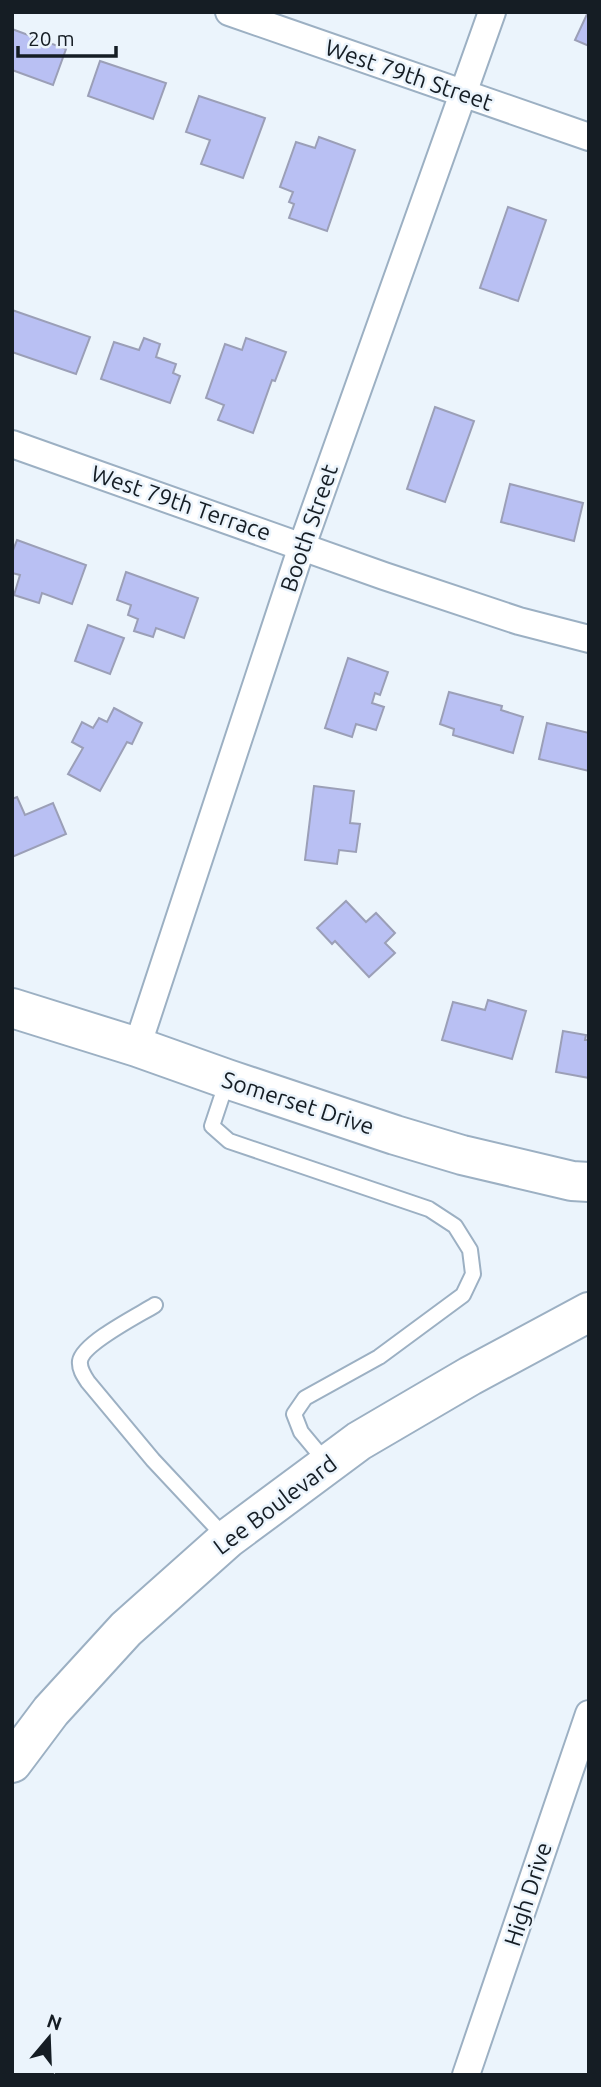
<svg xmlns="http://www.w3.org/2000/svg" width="601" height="2087" font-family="Ubuntu,sans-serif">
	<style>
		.building { fill: #b9c0f3; stroke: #9b9fb7; stroke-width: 2 }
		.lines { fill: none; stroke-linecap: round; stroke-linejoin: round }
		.lane-casing { stroke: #9cb0c3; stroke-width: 18 }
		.street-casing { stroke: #9cb0c3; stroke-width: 30 }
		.secondary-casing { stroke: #9cb0c3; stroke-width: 42 }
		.lane { stroke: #fff; stroke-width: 14 }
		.street { stroke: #fff; stroke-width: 26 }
		.secondary { stroke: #fff; stroke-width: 38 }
		.labels { text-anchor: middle; stroke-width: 5; stroke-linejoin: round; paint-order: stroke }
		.street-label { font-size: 23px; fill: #151d24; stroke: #ebf4fc }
	</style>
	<rect width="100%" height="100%" fill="#ebf4fc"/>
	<g class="building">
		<path d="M 588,12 L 589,12 L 589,46 L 575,40 Z"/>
		<path d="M 12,29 L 66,49 L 53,85 L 12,70 Z"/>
		<path d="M 100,61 L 166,83 L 153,119 L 88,96 Z"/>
		<path d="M 199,96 L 265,118 L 243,178 L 201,164 L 210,140 L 186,132 Z"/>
		<path d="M 319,137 L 355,150 L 327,231 L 289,218 L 294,204 L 289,202 L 293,192 L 280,187 L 296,142 L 315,148 Z"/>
		<path d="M 508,207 L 546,220 L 518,301 L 480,288 Z"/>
		<path d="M 12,310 L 90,337 L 76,374 L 12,352 Z"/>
		<path d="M 144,338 L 160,344 L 156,357 L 176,364 L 173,373 L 180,376 L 170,403 L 101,379 L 114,342 L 139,350 Z"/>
		<path d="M 246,338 L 286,352 L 275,381 L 272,380 L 253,433 L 218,420 L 224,405 L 206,398 L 225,344 L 242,350 Z"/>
		<path d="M 435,407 L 474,421 L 445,502 L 407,489 Z"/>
		<path d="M 510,484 L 583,503 L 574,541 L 501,522 Z"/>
		<path d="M 17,540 L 86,565 L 72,604 L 42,593 L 39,603 L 14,595 L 20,575 L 12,573 L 12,553 Z"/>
		<path d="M 126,572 L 198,598 L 184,638 L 156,628 L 153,637 L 134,631 L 138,619 L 128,615 L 131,605 L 117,600 Z"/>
		<path d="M 88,625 L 124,638 L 110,674 L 75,661 Z"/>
		<path d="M 348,658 L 388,672 L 380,695 L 375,693 L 372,703 L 384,707 L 376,730 L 356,724 L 352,737 L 325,728 Z"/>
		<path d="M 449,692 L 502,706 L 501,710 L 523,717 L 513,753 L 453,735 L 454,729 L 440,724 Z"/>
		<path d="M 114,708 L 142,723 L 132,744 L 127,742 L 100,791 L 68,774 L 83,748 L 72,742 L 82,722 L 93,728 L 99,718 L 107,722 Z"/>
		<path d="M 547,723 L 589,733 L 589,771 L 539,759 Z"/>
		<path d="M 314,786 L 354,791 L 350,823 L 360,824 L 356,852 L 339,850 L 337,864 L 305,860 Z"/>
		<path d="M 17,797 L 25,815 L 53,803 L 66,834 L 12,857 L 12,799 Z"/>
		<path d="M 346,901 L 366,922 L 376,913 L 395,933 L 385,943 L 395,953 L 369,977 L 335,941 L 332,944 L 317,928 Z"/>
		<path d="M 488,1000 L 526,1011 L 512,1059 L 442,1040 L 453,1002 L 485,1010 Z"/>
		<path d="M 563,1031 L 586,1035 L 585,1040 L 589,1040 L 589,1078 L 556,1072 Z"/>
	</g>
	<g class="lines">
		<defs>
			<g id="lane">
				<path d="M 227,1081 L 212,1126 L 229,1141 L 429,1209 L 455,1226 L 470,1250 L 473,1274 L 463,1295 L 379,1357 L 305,1398 L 294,1414 L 301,1432 L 326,1462"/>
				<path d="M 155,1305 C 139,1315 83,1343 80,1361 C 79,1369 84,1376 88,1382 L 153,1460 L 226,1538"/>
			</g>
			<g id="street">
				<path d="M 229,12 L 589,137"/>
				<path d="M 12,444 L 384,576 L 519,621 L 589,639"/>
				<path d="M 137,1047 L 302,546 L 492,12"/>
				<path d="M 466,2075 L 589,1714"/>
			</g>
			<g id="secondary">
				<path d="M 12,1008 L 137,1047 L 227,1079 L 395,1135 L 462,1155 L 572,1181 L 589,1182"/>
				<path d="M 12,1763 L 51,1711 L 126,1629 L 227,1539 L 359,1441 L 470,1376 L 589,1312"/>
			</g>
		</defs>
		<use href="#lane" class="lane-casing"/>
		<use href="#street" class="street-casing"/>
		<use href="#secondary" class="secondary-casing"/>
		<use href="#lane" class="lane"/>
		<use href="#street" class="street"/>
		<use href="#secondary" class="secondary"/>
	</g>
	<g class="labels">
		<g class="street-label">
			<text transform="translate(409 75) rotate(19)" y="8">West 79th Street</text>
			<text transform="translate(181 503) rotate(19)" y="8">West 79th Terrace</text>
			<text transform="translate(309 528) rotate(-71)" y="8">Booth Street</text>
			<text transform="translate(298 1103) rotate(18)" y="8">Somerset Drive</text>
			<text transform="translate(275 1505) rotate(-37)" y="8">Lee Boulevard</text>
			<text transform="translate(528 1894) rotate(-72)" y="8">High Drive</text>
		</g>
	</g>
	<rect width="601" height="2087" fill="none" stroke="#151d24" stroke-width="28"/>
	<g transform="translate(49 2038) rotate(19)" stroke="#ebf4fc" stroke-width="5" paint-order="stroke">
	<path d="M0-5L12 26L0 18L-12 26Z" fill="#151d24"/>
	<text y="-10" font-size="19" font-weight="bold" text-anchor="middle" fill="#151d24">N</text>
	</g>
	<path d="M18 46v10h98v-10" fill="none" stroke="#151d24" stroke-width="3.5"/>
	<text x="28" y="46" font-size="21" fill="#151d24" stroke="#ebf4fc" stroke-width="5" paint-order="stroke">20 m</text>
</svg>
